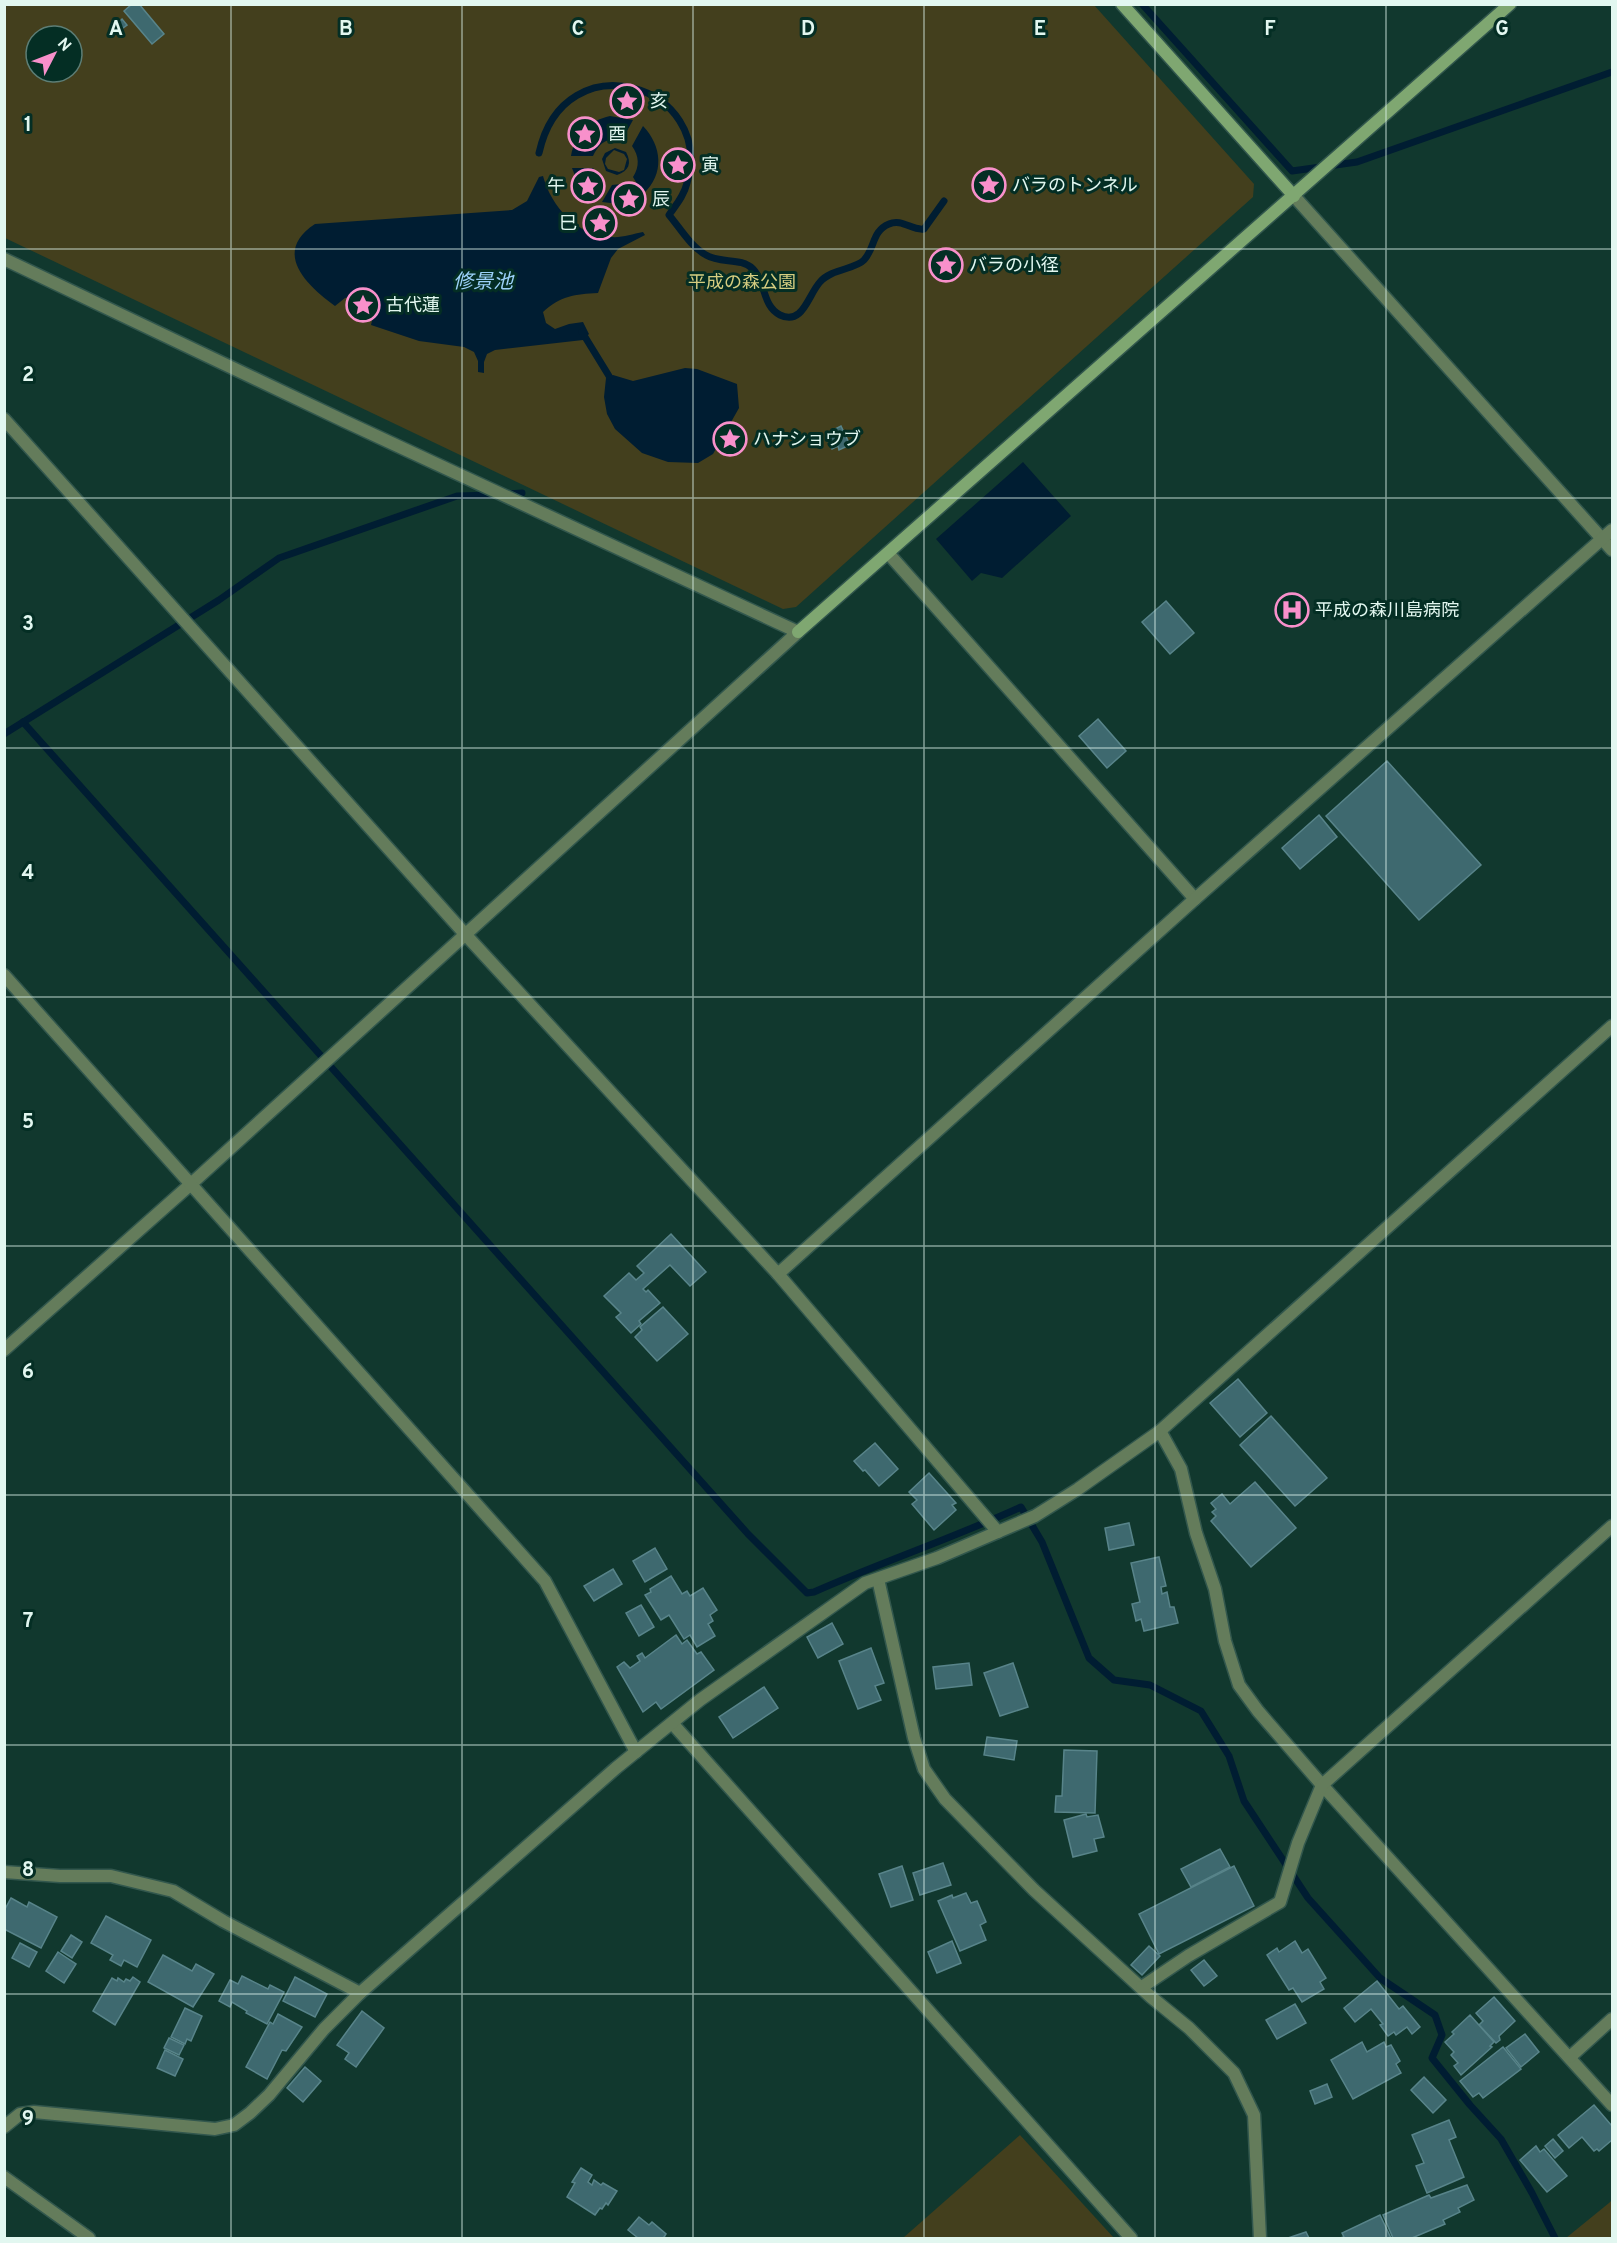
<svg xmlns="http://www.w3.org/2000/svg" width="1617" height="2243" font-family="Overpass,'Noto Sans JP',sans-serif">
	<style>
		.green { fill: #433f1d; fill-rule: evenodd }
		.water { fill: #001d32; fill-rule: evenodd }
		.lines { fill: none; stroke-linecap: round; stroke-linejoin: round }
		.stream { stroke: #001d32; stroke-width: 7 }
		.building { fill: #3e696f; stroke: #58848a; stroke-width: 1.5 }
		.street-casing { stroke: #32574d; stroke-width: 15 }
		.secondary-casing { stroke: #32574d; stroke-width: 15 }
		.street { stroke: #647c5b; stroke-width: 12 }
		.secondary { stroke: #7fa771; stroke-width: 12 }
		.grid { fill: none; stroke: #e2f7f0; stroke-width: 1.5; stroke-opacity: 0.55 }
		.labels { text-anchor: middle; stroke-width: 6; stroke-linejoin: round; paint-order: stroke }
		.poi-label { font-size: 18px; fill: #e2f7f0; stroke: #042e24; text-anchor: start }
		.park-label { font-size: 18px; fill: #d5cd80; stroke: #042e24 }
		.water-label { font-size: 20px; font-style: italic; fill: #9cd1f9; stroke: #042e24 }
		.grid-label { font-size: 20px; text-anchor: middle; font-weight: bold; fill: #e2f7f0; stroke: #042e24; stroke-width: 6; stroke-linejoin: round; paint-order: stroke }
	</style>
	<rect width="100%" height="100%" fill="#11382e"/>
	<g class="green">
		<path d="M 4,5 L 1094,5 L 1254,184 L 1253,197 L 796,607 L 783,609 L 5,238 ZM 36,36 L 72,36 L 72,72 L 36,72 Z"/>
		<path d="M 1020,2135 L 1114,2238 L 903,2238 Z"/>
		<path d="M 1612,2200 L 1612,2238 L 1566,2238 L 1609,2203 Z"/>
	</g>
	<g class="water">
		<path d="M 610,116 L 633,120 L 622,140 C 608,136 599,143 593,156 L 571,156 C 575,133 589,121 610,116 Z"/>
		<path d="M 643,126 C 662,146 665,174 643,194 L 633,177 C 640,166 639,156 632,146 Z"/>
		<path d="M 615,148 L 626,152 C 632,163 629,171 617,175 L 606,171 L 602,159 L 605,153 ZM 614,150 L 624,154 L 627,159 L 624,170 L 619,172 L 608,169 L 605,164 L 606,158 Z"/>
		<path d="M 572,168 L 593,168 L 599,178 L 587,194 L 579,186 Z"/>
		<path d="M 543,176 C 551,206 577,236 611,237 C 622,238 632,234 643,232 L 645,235 L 618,249 L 611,258 L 598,293 C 575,294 560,296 543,312 L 546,323 L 555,329 L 569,324 L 583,322 L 589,334 L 583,340 L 495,350 L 487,354 L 484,362 L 484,373 L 478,372 L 478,361 L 474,352 L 464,347 L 419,341 L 371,325 L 374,312 L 362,294 L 345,298 L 335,306 C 306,285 272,252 315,224 L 512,210 L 527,201 L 539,177 Z"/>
		<path d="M 621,184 L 633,200 L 619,204 L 602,202 L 612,185 Z"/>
		<path d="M 685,368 L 697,369 L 737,384 L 739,408 L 713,454 L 698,463 L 668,462 L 642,453 L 615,429 L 607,414 L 604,397 L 606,378 L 613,375 L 633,381 Z"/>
		<path d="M 1023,462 L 1071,516 L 1002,578 L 981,573 L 972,581 L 936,539 Z"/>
	</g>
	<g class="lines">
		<g class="stream">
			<path d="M 1142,4 L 1292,171 L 1357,162 L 1612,72"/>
			<path d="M 539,153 C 564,38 716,85 687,183 C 684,196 676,205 669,215 C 680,228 691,247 706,255 C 721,264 741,257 753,269 C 766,282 762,306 780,315 C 803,326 808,295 820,282 C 831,269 856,269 864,260 C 875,248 872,231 889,224 C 902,218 912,231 924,229 L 944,201"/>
			<path d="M 582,332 L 609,376"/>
			<path d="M 507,494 L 522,493"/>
			<path d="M 23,722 L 748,1534 L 807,1593 L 814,1592 C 882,1562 953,1538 1021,1507 L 1042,1542 L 1089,1658 L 1114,1680 L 1150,1685 L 1201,1711 L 1229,1756 L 1244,1801 L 1308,1898 L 1380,1978 L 1435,2015 L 1442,2035 L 1432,2058 L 1470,2105 L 1501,2139 L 1532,2193 L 1555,2238"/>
			<path d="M 4,734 L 219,600 L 279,558 L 457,496 L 496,495"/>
		</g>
	</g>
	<g class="building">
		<path d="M 132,4 L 139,4 L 164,34 L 152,44 L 124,11 Z"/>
		<path d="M 122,19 L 127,25 L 123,28 L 118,23 Z"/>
		<path d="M 841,426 L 850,445 L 839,450 L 838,446 L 832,449 L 827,439 L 833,436 L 831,431 Z"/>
		<path d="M 1166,601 L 1194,633 L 1170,654 L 1142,622 Z"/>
		<path d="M 1098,719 L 1126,751 L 1107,768 L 1079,736 Z"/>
		<path d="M 1387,761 L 1481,865 L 1419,920 L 1326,816 Z"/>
		<path d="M 1319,815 L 1337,837 L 1300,869 L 1282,848 Z"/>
		<path d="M 671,1234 L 706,1272 L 690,1286 L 670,1265 L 643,1289 L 646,1292 L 648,1290 L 660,1303 L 639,1321 L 641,1324 L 631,1333 L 616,1317 L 621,1313 L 604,1296 L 629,1273 L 636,1280 L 644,1273 L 637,1266 Z"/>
		<path d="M 663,1307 L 688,1334 L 657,1361 L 635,1337 L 642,1330 L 640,1327 Z"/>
		<path d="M 1238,1379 L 1267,1413 L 1240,1437 L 1210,1403 Z"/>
		<path d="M 1271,1416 L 1327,1478 L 1295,1506 L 1240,1445 Z"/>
		<path d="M 875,1443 L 898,1469 L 879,1486 L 865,1470 L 863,1471 L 854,1461 Z"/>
		<path d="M 929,1473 L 956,1503 L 952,1505 L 956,1510 L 934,1530 L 912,1504 L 917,1500 L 909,1492 Z"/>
		<path d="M 1255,1482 L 1296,1528 L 1251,1567 L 1211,1521 L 1216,1516 L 1212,1512 L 1216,1509 L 1211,1503 L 1222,1494 L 1230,1504 Z"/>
		<path d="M 1129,1523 L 1134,1545 L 1109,1550 L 1105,1528 Z"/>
		<path d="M 655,1548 L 667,1569 L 645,1582 L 633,1561 Z"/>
		<path d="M 1159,1557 L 1166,1586 L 1161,1587 L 1162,1594 L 1167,1592 L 1170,1607 L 1174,1607 L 1178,1623 L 1144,1631 L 1141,1619 L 1136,1621 L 1132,1604 L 1140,1602 L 1131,1563 Z"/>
		<path d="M 613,1569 L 622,1584 L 594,1601 L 584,1586 Z"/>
		<path d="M 671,1576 L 682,1594 L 687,1591 L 690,1596 L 703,1588 L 717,1610 L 710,1615 L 713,1621 L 708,1624 L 715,1636 L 697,1647 L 690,1635 L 684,1639 L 669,1615 L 661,1620 L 645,1595 L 651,1592 L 650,1589 Z"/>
		<path d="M 641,1605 L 654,1627 L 639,1636 L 626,1613 Z"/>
		<path d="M 832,1623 L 843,1644 L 818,1658 L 807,1637 Z"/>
		<path d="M 676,1635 L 682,1644 L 687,1640 L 697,1654 L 701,1652 L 714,1670 L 661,1709 L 656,1702 L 643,1712 L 617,1667 L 624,1662 L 630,1668 L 640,1661 L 637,1656 L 642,1653 L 645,1658 Z"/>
		<path d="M 871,1648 L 884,1683 L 875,1686 L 881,1700 L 858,1709 L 839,1661 Z"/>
		<path d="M 969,1663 L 972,1685 L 936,1689 L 933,1667 Z"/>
		<path d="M 1013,1663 L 1028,1707 L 1000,1716 L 984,1673 Z"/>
		<path d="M 764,1687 L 778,1708 L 733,1738 L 719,1717 Z"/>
		<path d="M 987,1737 L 1017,1741 L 1014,1760 L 984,1755 Z"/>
		<path d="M 1064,1750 L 1097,1751 L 1095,1813 L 1055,1812 L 1056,1796 L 1062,1796 Z"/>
		<path d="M 1086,1814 L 1087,1817 L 1098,1815 L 1104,1837 L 1094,1839 L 1097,1851 L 1073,1857 L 1064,1820 Z"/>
		<path d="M 1220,1849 L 1230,1867 L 1191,1887 L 1181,1869 Z"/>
		<path d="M 943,1863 L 951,1885 L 920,1895 L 913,1873 Z"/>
		<path d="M 902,1866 L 913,1900 L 891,1907 L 879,1874 Z"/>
		<path d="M 1234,1866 L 1254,1906 L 1159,1954 L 1139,1914 Z"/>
		<path d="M 966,1893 L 971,1903 L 977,1901 L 986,1922 L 980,1925 L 986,1940 L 960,1951 L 938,1901 L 952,1895 L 953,1898 Z"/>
		<path d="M 11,1898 L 27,1907 L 29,1902 L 57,1917 L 41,1948 L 4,1929 L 4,1911 Z"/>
		<path d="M 106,1916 L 151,1940 L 137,1967 L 124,1960 L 121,1966 L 110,1960 L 113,1955 L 91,1943 Z"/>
		<path d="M 71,1935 L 82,1942 L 72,1958 L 61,1951 Z"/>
		<path d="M 952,1941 L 961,1963 L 937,1973 L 928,1952 Z"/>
		<path d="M 1295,1941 L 1302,1953 L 1308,1949 L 1326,1978 L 1320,1982 L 1324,1989 L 1302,2002 L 1293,1988 L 1289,1990 L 1267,1955 L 1277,1948 L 1279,1952 Z"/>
		<path d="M 20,1943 L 37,1952 L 29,1967 L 12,1958 Z"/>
		<path d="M 1149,1946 L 1160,1956 L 1142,1975 L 1131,1965 Z"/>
		<path d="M 58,1952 L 76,1964 L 64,1983 L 46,1971 Z"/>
		<path d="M 163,1955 L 192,1971 L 196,1964 L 214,1974 L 193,2007 L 148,1982 Z"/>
		<path d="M 1204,1960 L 1217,1976 L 1204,1986 L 1191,1970 Z"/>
		<path d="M 242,1976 L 268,1989 L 270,1985 L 284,1992 L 267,2024 L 246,2013 L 247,2011 L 232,2002 L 230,2007 L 219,2001 L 230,1980 L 238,1984 Z"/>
		<path d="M 133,1977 L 140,1982 L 115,2025 L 93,2011 L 112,1978 L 117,1981 L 118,1978 L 124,1982 L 126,1979 L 130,1981 Z"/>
		<path d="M 295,1977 L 327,1994 L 315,2017 L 283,2001 Z"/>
		<path d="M 1377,1981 L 1399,2009 L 1403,2006 L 1420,2027 L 1412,2034 L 1407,2027 L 1396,2035 L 1394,2032 L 1388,2036 L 1380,2025 L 1383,2024 L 1371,2009 L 1355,2022 L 1344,2008 Z"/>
		<path d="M 1494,1997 L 1515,2021 L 1499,2036 L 1500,2040 L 1496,2043 L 1479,2025 L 1483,2021 L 1476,2013 Z"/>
		<path d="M 1295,2004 L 1306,2023 L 1277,2039 L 1266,2020 Z"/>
		<path d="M 185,2008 L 202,2016 L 191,2041 L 187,2039 L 185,2044 L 171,2037 Z"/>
		<path d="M 362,2011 L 384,2028 L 356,2067 L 345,2059 L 349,2053 L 337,2045 Z"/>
		<path d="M 278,2014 L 302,2027 L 286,2051 L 282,2050 L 267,2079 L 246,2067 L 270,2022 L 273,2024 Z"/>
		<path d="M 1470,2015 L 1494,2042 L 1490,2046 L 1492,2047 L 1461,2075 L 1454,2066 L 1458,2063 L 1451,2055 L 1454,2052 L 1445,2042 L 1454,2034 L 1452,2032 Z"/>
		<path d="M 1525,2034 L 1539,2052 L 1521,2067 L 1506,2048 Z"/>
		<path d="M 169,2038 L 184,2045 L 179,2055 L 164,2048 Z"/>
		<path d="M 1362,2042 L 1367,2052 L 1384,2042 L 1386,2047 L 1391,2045 L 1400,2061 L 1396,2064 L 1401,2073 L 1353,2099 L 1331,2060 Z"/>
		<path d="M 1503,2047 L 1521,2069 L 1483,2098 L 1479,2093 L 1473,2097 L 1460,2081 Z"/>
		<path d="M 165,2050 L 183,2059 L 175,2076 L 157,2068 Z"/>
		<path d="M 305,2067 L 321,2081 L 303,2102 L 287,2088 Z"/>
		<path d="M 1424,2077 L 1446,2100 L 1433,2113 L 1411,2090 Z"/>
		<path d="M 1327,2084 L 1332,2097 L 1315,2104 L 1310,2091 Z"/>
		<path d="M 1594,2105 L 1612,2126 L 1612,2140 L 1599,2151 L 1597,2149 L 1594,2151 L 1582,2137 L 1569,2148 L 1558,2135 Z"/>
		<path d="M 1449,2120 L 1456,2137 L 1449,2140 L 1464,2177 L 1427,2193 L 1416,2166 L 1424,2163 L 1412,2135 Z"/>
		<path d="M 1553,2139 L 1563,2151 L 1555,2158 L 1545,2146 Z"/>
		<path d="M 1536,2146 L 1540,2152 L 1544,2149 L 1567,2176 L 1547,2192 L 1520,2160 Z"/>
		<path d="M 581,2168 L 592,2175 L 588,2182 L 592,2185 L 594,2180 L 601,2185 L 603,2183 L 617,2191 L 608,2205 L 606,2203 L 602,2209 L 600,2208 L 595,2215 L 567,2197 L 575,2183 L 572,2182 Z"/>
		<path d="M 1467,2185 L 1474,2200 L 1458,2208 L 1460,2212 L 1443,2220 L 1445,2224 L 1412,2238 L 1393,2238 L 1383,2215 L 1429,2195 L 1431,2198 Z"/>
		<path d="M 1380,2215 L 1391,2238 L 1340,2238 L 1344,2237 L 1342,2233 Z"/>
		<path d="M 639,2217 L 649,2225 L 652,2222 L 666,2234 L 664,2237 L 666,2238 L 638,2238 L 628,2230 Z"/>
		<path d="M 1306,2232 L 1309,2238 L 1288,2238 Z"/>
	</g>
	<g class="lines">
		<defs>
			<g id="street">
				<path d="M 1294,196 L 1612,550"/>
				<path d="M 4,259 L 344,421 L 798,632 L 191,1184 L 4,1350"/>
				<path d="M 4,419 L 465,934 L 778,1274 L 998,1532"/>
				<path d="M 888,553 L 1195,899"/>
				<path d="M 4,975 L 545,1581 L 636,1752"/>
				<path d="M 778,1274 L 1195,899 L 1612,530"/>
				<path d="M 1160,1431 L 1181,1469 L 1196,1533 L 1215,1589 L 1225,1641 L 1239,1685 L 1258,1711 L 1322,1785 L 1612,2105"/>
				<path d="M 878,1579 L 914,1738 L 924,1769 L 945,1799 L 1034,1890 L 1151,1997 L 1189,2028 L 1234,2073 L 1254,2115 L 1260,2238"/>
				<path d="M 672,1723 L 1131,2238"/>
				<path d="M 4,1872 L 60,1876 L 111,1876 L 173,1891 L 223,1921 L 360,1993"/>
				<path d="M 1142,1987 L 1188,1956 L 1280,1902 L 1298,1843 L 1322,1785 L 1612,1526"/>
				<path d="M 1570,2057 L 1612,2019"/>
				<path d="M 4,2127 L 20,2114 L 34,2112 L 215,2129 L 234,2125 L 250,2113 L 269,2095 L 324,2029 L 360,1993 L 616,1768 L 700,1700 L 865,1583 L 937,1558 L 1035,1516 L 1078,1489 L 1160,1431 L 1612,1026"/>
				<path d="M 4,2177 L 89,2238"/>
			</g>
			<g id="secondary">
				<path d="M 1122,4 L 1294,196"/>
				<path d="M 798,632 L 1510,4"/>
			</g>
		</defs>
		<use href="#street" class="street-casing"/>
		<use href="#secondary" class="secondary-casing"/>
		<use href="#street" class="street"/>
		<use href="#secondary" class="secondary"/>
	</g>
	<path class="grid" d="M 231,4 L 231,2238M 462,4 L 462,2238M 693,4 L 693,2238M 924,4 L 924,2238M 1155,4 L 1155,2238M 1386,4 L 1386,2238M 4,249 L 1612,249M 4,498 L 1612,498M 4,748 L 1612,748M 4,997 L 1612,997M 4,1246 L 1612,1246M 4,1495 L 1612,1495M 4,1745 L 1612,1745M 4,1994 L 1612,1994"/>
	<defs>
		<symbol id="sight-ring" viewBox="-11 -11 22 22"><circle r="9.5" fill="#042e24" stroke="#f890cb" stroke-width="1.5"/><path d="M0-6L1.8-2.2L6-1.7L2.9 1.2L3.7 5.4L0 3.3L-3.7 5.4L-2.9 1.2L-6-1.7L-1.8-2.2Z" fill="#f890cb"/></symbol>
		<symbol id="hospital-ring" viewBox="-11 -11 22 22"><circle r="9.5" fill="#042e24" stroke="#f890cb" stroke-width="1.5"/><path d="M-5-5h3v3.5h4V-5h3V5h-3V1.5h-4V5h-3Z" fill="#f890cb"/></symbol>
	</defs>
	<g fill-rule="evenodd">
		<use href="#sight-ring" x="608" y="82" width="38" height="38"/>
		<use href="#sight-ring" x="566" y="115" width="38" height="38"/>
		<use href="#sight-ring" x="659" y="146" width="38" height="38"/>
		<use href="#sight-ring" x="970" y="166" width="38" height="38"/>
		<use href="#sight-ring" x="569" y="167" width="38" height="38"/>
		<use href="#sight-ring" x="610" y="180" width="38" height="38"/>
		<use href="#sight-ring" x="581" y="204" width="38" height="38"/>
		<use href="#sight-ring" x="927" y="246" width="38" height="38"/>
		<use href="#sight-ring" x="344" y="286" width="38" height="38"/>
		<use href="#sight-ring" x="711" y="420" width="38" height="38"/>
		<use href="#hospital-ring" x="1273" y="591" width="38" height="38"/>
	</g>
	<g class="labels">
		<g class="poi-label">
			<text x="650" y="107">亥</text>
			<text x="608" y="140">酉</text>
			<text x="701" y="171">寅</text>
			<text x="1012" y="191">バラのトンネル</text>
			<text x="565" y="192" text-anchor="end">午</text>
			<text x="652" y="205">辰</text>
			<text x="577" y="229" text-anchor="end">巳</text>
			<text x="969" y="271">バラの小径</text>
			<text x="386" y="311">古代蓮</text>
			<text x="753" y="445">ハナショウブ</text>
			<text x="1315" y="616">平成の森川島病院</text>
		</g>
		<g class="park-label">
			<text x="742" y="288">平成の森公園</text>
		</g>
		<g class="water-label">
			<text x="483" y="288">修景池</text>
		</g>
	</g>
	<g class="grid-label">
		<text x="116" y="35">A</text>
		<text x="346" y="35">B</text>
		<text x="578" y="35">C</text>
		<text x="808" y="35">D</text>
		<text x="1040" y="35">E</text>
		<text x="1270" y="35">F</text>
		<text x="1502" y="35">G</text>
		<text x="28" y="131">1</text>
		<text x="28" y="381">2</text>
		<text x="28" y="630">3</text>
		<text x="28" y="879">4</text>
		<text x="28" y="1128">5</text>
		<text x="28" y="1378">6</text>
		<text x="28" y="1627">7</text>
		<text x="28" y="1876">8</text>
		<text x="28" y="2125">9</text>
	</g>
	<rect width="1617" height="2243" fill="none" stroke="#e2f7f0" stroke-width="12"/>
	<g transform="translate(54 54) rotate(48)"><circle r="28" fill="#042e24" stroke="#5d7e76" stroke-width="1.5"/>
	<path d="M0-4.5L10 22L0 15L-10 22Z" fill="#f890cb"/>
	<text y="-9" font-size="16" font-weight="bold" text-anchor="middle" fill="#e2f7f0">N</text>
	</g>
</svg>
